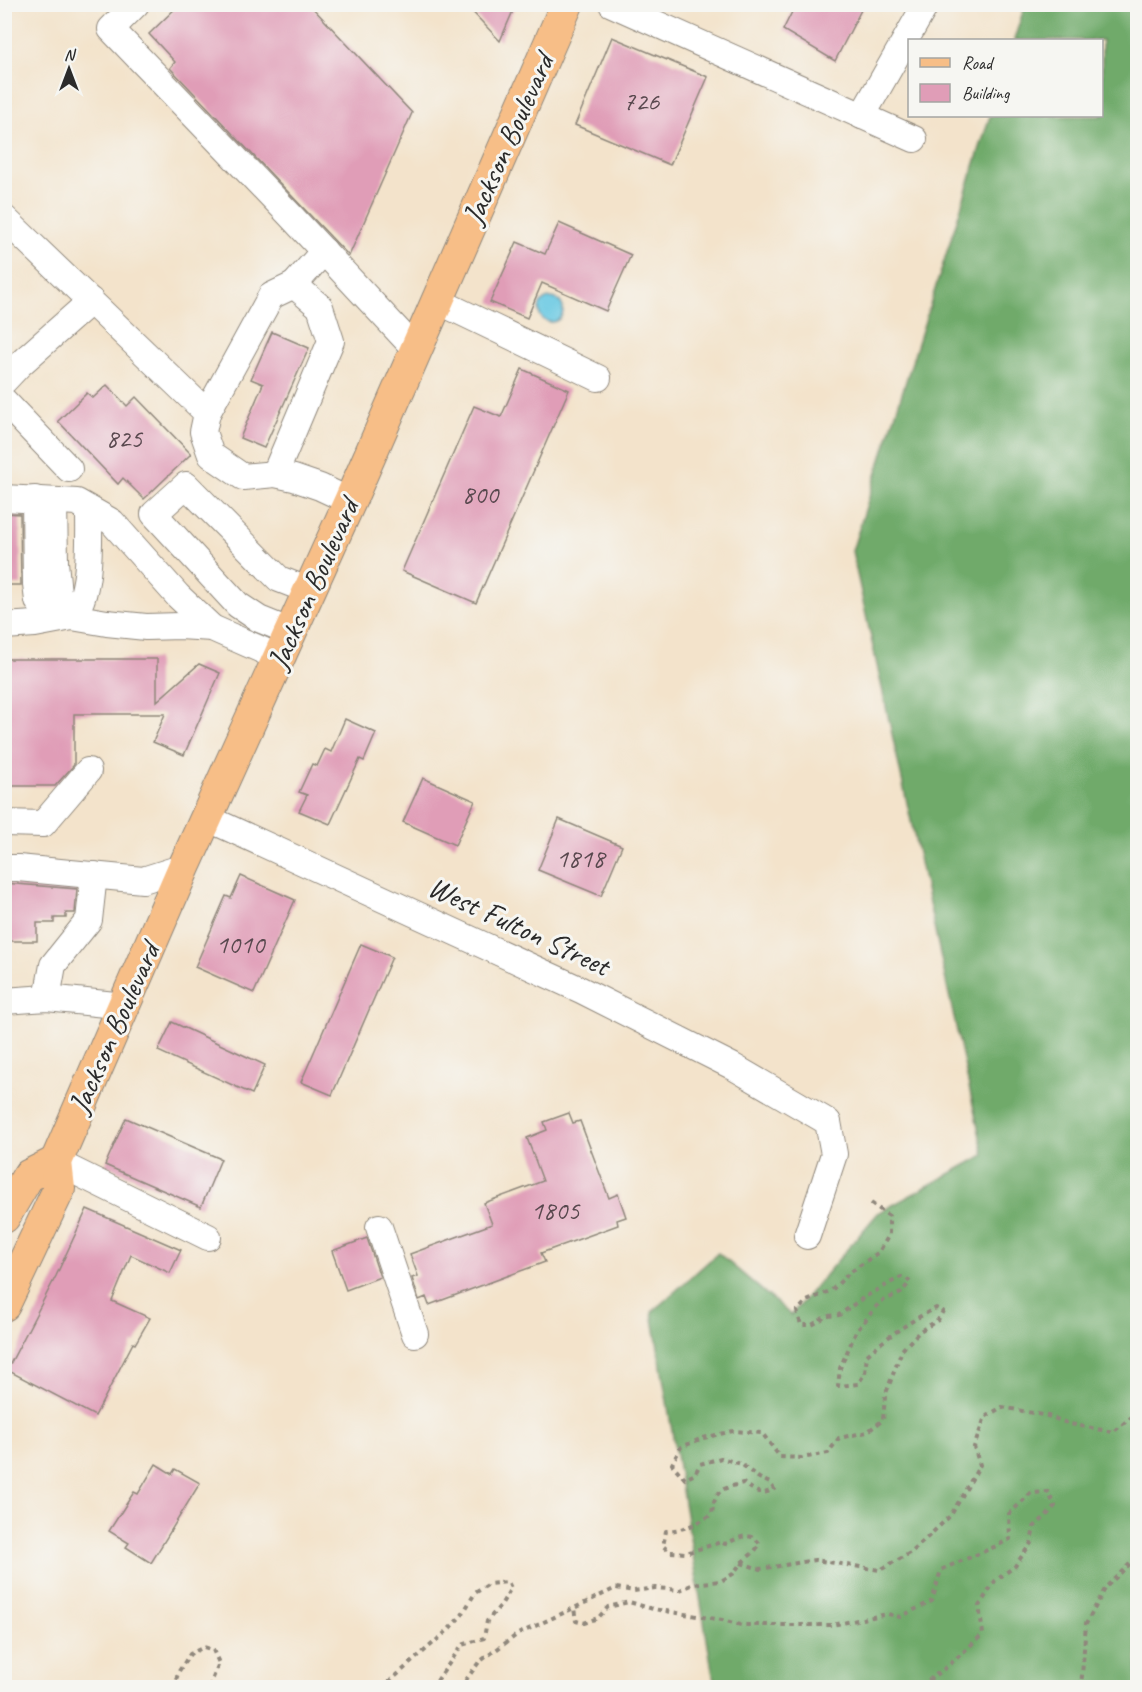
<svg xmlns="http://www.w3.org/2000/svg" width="1142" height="1692" font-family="Caveat,sans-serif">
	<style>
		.forest { fill: #6faa6a; stroke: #4d6a4a; stroke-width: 1.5 }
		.water { fill: #64c7e2; stroke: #487986; stroke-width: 1.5 }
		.building { fill: #e09db7 }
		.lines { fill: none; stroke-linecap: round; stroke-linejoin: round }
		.minor-casing { stroke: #8f877b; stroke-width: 28 }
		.major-casing { stroke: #8f877b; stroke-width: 34 }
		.path { stroke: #8f877b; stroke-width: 4; stroke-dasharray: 4.5 4.5; stroke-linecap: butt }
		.minor { stroke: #fff; stroke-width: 26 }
		.major { stroke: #f7be87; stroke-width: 32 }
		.labels { text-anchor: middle; stroke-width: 6; stroke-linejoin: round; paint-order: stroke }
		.number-label { font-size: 27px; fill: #58484e }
		.street-label { font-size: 30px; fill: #2b2b2b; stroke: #f6f6f2 }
	</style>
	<rect width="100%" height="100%" fill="#f6f6f2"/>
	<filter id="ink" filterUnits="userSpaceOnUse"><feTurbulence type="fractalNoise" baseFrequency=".0167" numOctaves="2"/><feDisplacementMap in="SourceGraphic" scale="12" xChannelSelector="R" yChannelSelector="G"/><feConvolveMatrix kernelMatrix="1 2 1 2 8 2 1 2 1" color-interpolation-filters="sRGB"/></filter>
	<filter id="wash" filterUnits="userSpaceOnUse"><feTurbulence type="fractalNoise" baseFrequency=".008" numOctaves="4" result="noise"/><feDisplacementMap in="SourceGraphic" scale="24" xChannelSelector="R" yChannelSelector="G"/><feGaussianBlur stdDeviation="1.35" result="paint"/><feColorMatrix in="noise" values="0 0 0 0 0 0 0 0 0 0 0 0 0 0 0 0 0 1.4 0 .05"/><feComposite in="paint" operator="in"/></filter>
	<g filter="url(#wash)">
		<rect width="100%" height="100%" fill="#f3e3cb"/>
		<path class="forest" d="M 1025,5 L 1137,5 L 1137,1687 L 715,1687 L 652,1312 L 718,1253 L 791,1315 L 878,1213 L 984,1155 L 852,551 L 990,116 L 1102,116 L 1102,40 L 1014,40 Z"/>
		<circle class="water" cx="551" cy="310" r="12"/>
		<g id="blocks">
			<g class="building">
				<path d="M 180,4 L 309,4 L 412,113 L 349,256 L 170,68 L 175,62 L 149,34 Z"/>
				<path d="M 465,4 L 516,4 L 500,41 Z"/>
				<path d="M 796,4 L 864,4 L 835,61 L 783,30 Z"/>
				<path d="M 612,37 L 708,77 L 670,165 L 575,125 Z"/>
				<path d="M 559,223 L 631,255 L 606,311 L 542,283 L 527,318 L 490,302 L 517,242 L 545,254 Z"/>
				<path d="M 272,332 L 309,348 L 264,448 L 240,438 L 263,384 L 251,379 Z"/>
				<path d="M 522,369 L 569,390 L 476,603 L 402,571 L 474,406 L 501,417 Z"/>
				<path d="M 107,385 L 127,406 L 136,397 L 191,454 L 144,499 L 123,478 L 118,484 L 58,421 L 87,393 L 93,398 Z"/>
				<path d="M 4,513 L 20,514 L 21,585 L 4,585 Z"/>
				<path d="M 4,659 L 157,659 L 157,701 L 199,664 L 220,673 L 184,755 L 153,742 L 165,714 L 74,714 L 74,765 L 55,786 L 4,786 Z"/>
				<path d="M 345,719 L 376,733 L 364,761 L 360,759 L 330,824 L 299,811 L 307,795 L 299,792 L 312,764 L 317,766 L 325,749 L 331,752 Z"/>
				<path d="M 423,778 L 475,801 L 455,845 L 403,822 Z"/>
				<path d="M 559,819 L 622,846 L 601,896 L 538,870 Z"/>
				<path d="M 241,876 L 295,900 L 254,993 L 195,967 L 226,896 L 231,898 Z"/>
				<path d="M 4,883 L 77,889 L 75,913 L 66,913 L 66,918 L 54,918 L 54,923 L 37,923 L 37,941 L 4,941 Z"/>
				<path d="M 361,944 L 392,957 L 332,1095 L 301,1082 Z"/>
				<path d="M 172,1022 L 265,1065 L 252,1094 L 158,1051 Z"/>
				<path d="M 569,1113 L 573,1123 L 580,1121 L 609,1198 L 618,1194 L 626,1217 L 617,1220 L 618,1225 L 541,1253 L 545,1262 L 429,1305 L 426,1297 L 419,1300 L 412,1278 L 418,1276 L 410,1254 L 492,1224 L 484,1203 L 543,1181 L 527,1138 L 547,1130 L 544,1122 Z"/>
				<path d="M 126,1118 L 221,1159 L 201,1207 L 105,1165 Z"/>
				<path d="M 87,1209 L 181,1250 L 170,1273 L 131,1255 L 112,1301 L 150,1318 L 135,1344 L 133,1343 L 95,1416 L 7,1370 L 56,1276 Z"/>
				<path d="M 367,1238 L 380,1277 L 346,1290 L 332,1251 Z"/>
				<path d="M 156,1464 L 172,1474 L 175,1469 L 200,1483 L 151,1563 L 126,1547 L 129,1543 L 109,1531 L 134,1492 L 138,1494 Z"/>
			</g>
		</g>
	</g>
	<g filter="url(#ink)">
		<use href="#blocks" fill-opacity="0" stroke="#8f877b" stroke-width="1.5"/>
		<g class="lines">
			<defs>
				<g id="minor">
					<path d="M 136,4 L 111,29 L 289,214 L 416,350"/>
					<path d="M 612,4 L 914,139"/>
					<path d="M 862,116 L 926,4"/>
					<path d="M 4,218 L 207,413 L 203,432 L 211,455 L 243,477 L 275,474 L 294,478 L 320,487 L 350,501"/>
					<path d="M 438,301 L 598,378"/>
					<path d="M 4,381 L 20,364 L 91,301"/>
					<path d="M 4,401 L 69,469"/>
					<path d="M 207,413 L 271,296 L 294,285"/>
					<path d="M 275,474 L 331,341 L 320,307 L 294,285 L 324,251"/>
					<path d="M 4,498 L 77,502 L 112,522 L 178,596 L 212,628 L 280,658"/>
					<path d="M 35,499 L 36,584 L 38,601 L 45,609 L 72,617 L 107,623 L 146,627 L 180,626 L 212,628"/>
					<path d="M 54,501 L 55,562 L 58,593 L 72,617"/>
					<path d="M 4,626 L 35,624 L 72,617 C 92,593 89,540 89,510"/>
					<path d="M 291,632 L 259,619 L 238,605 L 154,514 L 186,485 L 279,579 L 310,591"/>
					<path d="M 207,818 L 581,990 L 732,1066 L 828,1122 L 834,1154 L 807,1236"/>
					<path d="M 4,823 L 43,824 L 88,771"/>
					<path d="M 4,868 L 18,868 L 143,880 L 184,867"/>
					<path d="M 47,998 L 53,965 L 89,920 L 94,875"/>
					<path d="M 4,1001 L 47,998 L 125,1006"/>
					<path d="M 56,1162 L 208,1237"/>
					<path d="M 379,1227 L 415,1334"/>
				</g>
				<g id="major">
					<path d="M 4,1217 L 28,1176 L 56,1162"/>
					<path d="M 4,1305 L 59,1189 L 56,1162 L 184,867 L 350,501 L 567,4"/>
				</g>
			</defs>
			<use href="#minor" class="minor-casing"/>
			<use href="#major" class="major-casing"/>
			<g class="path">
				<path d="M 871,1203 L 889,1216 L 889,1235 L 879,1252 L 848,1274 L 832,1290 L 807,1301 L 797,1311 L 801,1325 L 812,1325 L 827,1316 L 839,1315 L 863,1298 L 901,1277 L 906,1278 L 910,1282 L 901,1293 L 880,1302 L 856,1332 L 840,1368 L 838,1386 L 858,1384 L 865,1373 L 867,1355 C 888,1336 910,1321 936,1308 L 943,1311 L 938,1320 L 920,1331 L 902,1350 L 885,1396 L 883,1420 L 867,1432 L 839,1438 L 828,1453 L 802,1458 L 780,1457 L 762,1433 L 733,1431 L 703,1438 L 681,1447 L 672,1464 L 685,1479 L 695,1474 L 700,1464 L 721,1458 L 741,1464 L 759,1478 L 770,1483 L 774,1489 C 760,1497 756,1491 743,1483 C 721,1489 715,1489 712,1514 C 698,1524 684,1530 666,1531 L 663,1546 L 670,1552 L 686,1553 L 721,1542 L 725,1544 C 739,1538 749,1530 760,1544 L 754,1552 L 741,1563 L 733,1574 L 721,1581 L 694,1584 L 680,1590 L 655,1588 L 634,1591 L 616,1588 L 574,1608 L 576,1621 L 584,1623 L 598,1618 L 608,1607 L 629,1602 L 653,1609 L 722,1620 L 741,1625 L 832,1625 L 888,1614 L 900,1617 L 932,1601 L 941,1570 C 964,1559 988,1551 1010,1539 L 1009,1514 L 1031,1493 L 1048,1492 L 1055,1506 L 1045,1517 L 1034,1527 L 1031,1543 L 1015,1566 L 995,1581 L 979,1606 L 983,1634 L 949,1665 L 918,1688"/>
				<path d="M 741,1563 L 760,1569 L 815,1560 L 880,1570 L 912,1552 L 951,1515 L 980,1465 L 974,1447 L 985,1417 L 1002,1407 L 1048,1416 L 1070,1424 L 1113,1432 L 1138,1412"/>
				<path d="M 173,1688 L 179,1671 L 190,1654 L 204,1647 L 213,1650 L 219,1663 L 209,1688"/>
				<path d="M 382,1688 L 447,1631 L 462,1615 L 475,1593 L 489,1584 L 508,1582 L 511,1588 L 501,1605 L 487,1621 L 484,1638 L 462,1645 L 432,1688"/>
				<path d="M 460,1688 L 479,1662 L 518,1634 L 574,1608"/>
				<path d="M 1081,1688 L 1086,1624 L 1106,1587 L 1138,1556"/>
			</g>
			<use href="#minor" class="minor"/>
			<use href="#major" class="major"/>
		</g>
	</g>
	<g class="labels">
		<g class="number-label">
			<text x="641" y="110">726</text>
			<text x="124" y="447">825</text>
			<text x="480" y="503">800</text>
			<text x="580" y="867">1818</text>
			<text x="240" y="953">1010</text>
			<text x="555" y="1219">1805</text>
		</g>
		<g class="street-label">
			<text transform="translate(508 139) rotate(-66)" y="10">Jackson Boulevard</text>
			<text transform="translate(313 584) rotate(-66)" y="10">Jackson Boulevard</text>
			<text transform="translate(519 926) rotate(25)" y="10">West Fulton Street</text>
			<text transform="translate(114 1028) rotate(-66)" y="10">Jackson Boulevard</text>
		</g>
	</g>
	<rect width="1142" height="1692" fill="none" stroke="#f6f6f2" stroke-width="24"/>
	<rect x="908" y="39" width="195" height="78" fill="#f6f6f2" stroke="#a5a5a2" stroke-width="1.5"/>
	<rect x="920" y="58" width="30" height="9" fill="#f7be87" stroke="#a5a5a2" stroke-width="1.5"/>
	<text x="962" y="69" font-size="18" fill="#2b2b2b">Road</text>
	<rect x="920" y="84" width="30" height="18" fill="#e09db7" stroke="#a5a5a2" stroke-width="1.5"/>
	<text x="962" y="99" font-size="18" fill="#2b2b2b">Building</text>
	<g transform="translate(69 69)" stroke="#f6f6f2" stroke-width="4.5" paint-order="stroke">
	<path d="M0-4.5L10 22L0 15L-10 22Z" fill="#2b2b2b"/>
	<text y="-9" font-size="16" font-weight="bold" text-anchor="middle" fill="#2b2b2b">N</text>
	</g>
</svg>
